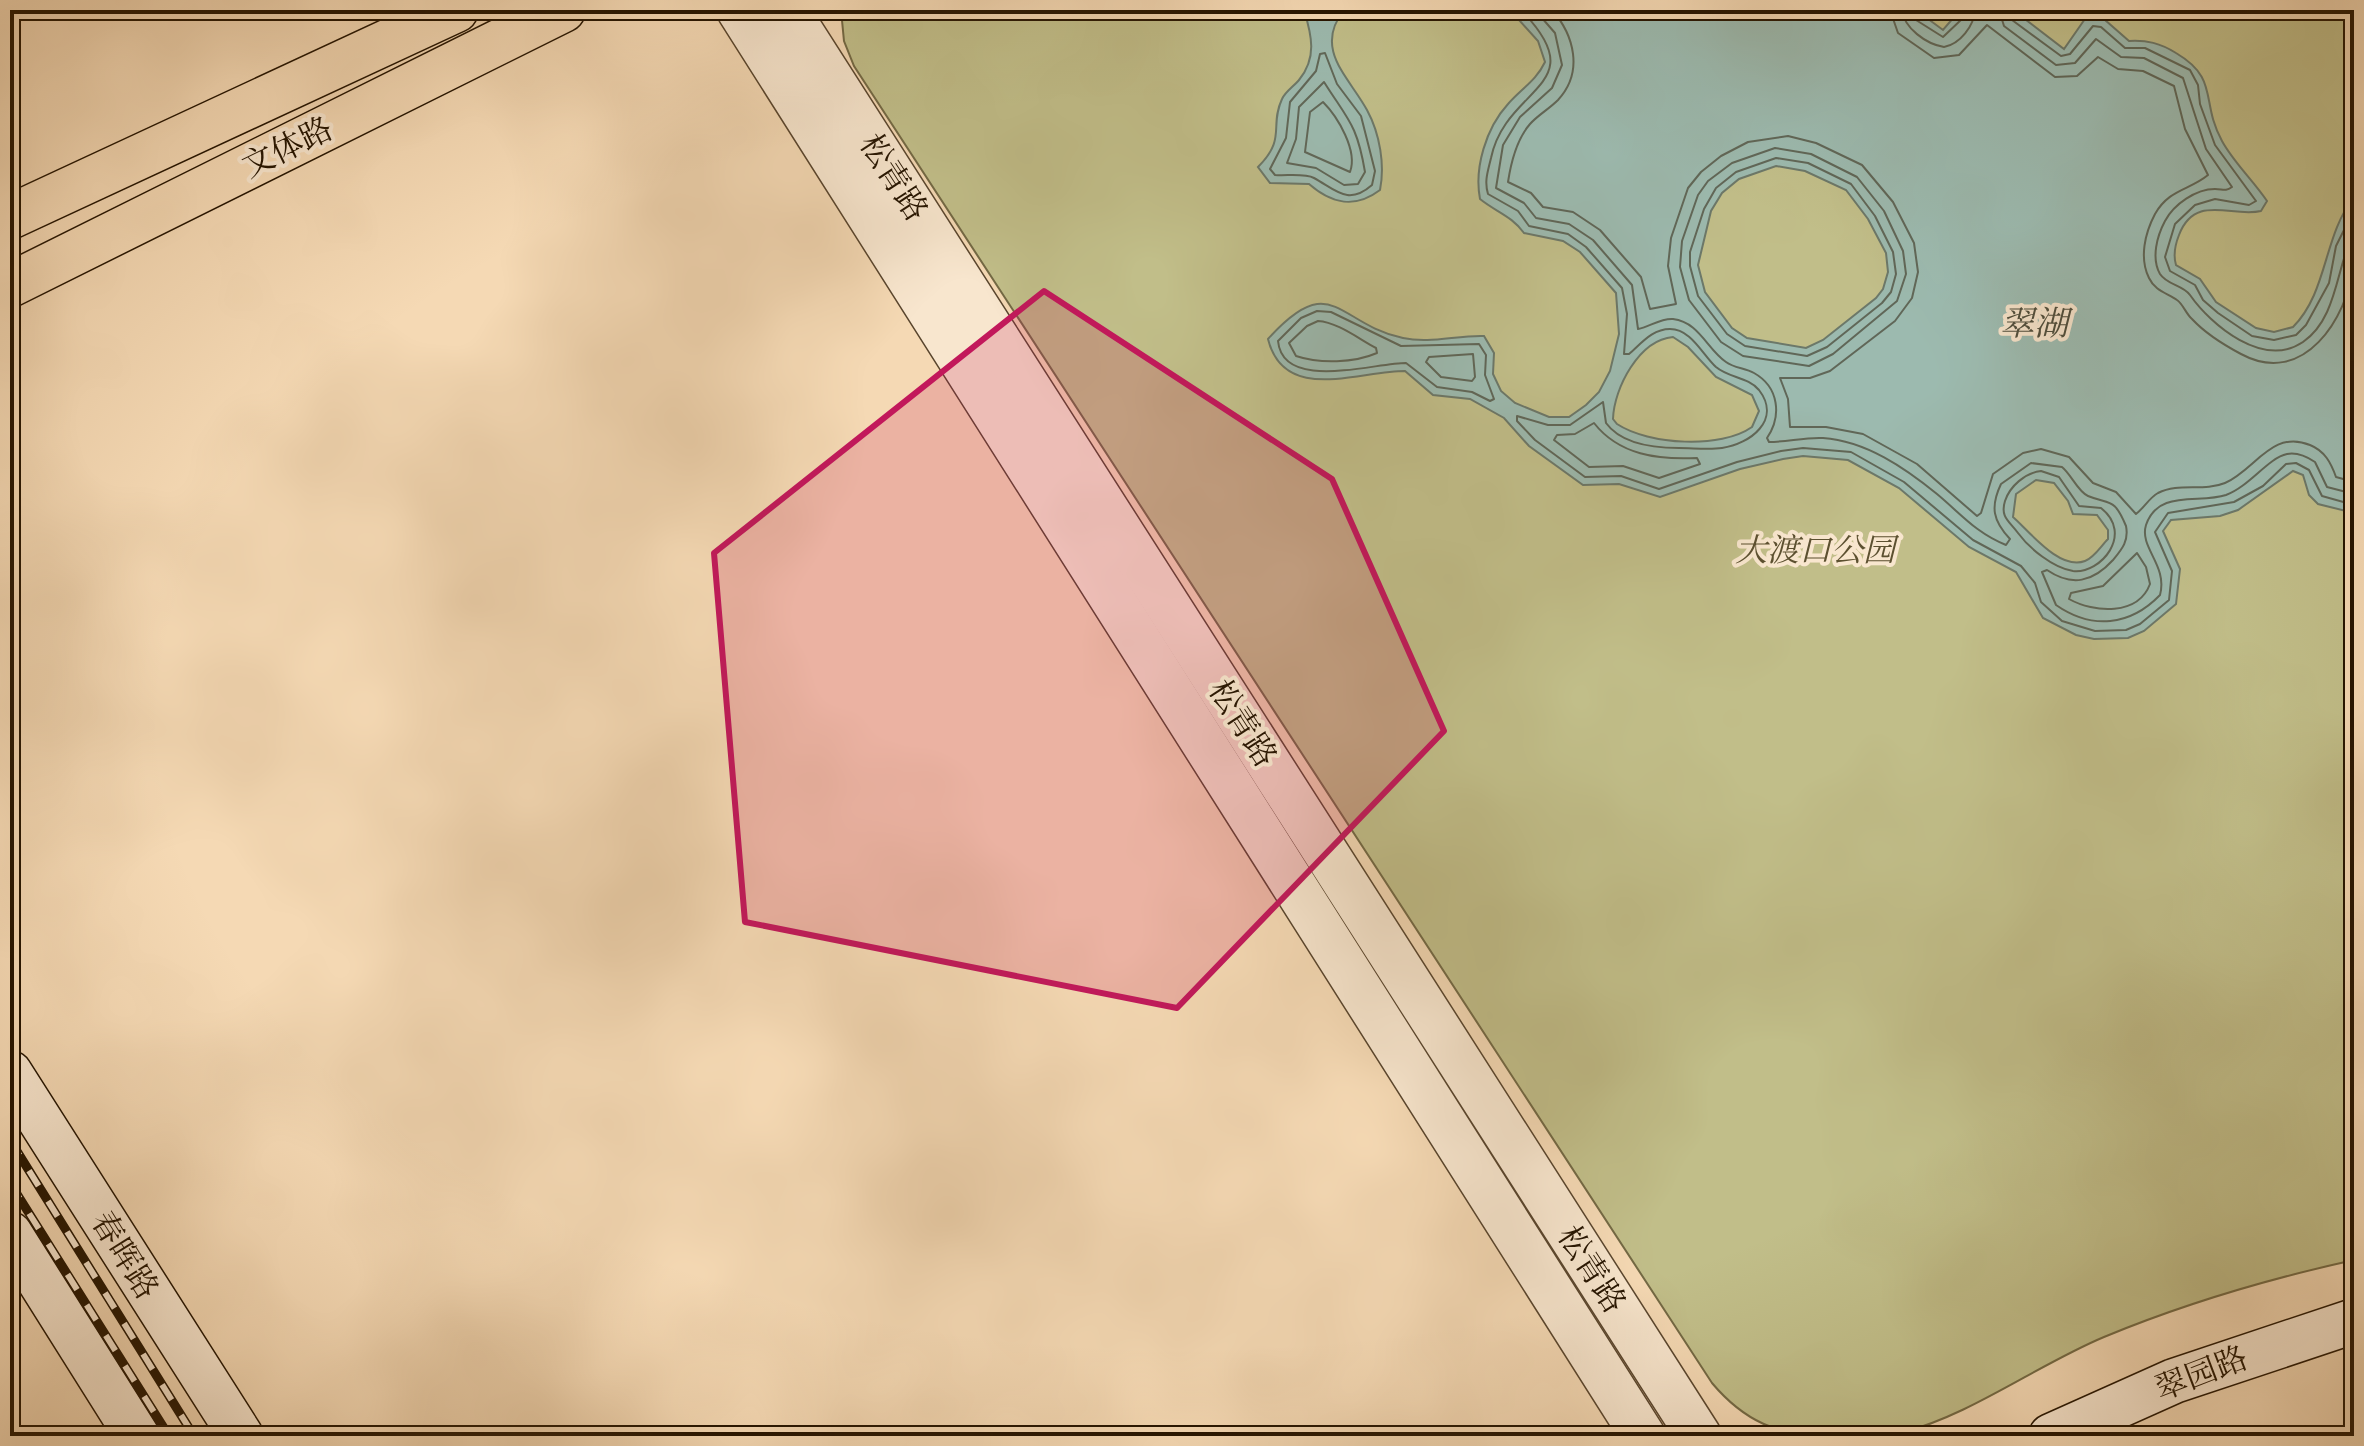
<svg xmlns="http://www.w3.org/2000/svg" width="2364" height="1446" font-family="'EB Garamond','Noto Serif SC',serif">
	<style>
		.green { fill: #c1be89; stroke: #736944; stroke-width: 2 }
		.water { fill: #9cbaaf; stroke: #6c7869; stroke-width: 2; fill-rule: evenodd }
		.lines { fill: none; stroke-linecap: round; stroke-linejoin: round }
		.shore { stroke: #606758; stroke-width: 2 }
		.tertiary-casing { stroke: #59452d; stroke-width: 47 }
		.secondary-casing { stroke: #251400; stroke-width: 47 }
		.primary-casing { stroke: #251400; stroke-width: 47 }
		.tertiary { stroke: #f8e6ce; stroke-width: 44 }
		.secondary { stroke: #f8e6ce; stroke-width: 44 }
		.primary { stroke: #f5d9b4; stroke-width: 44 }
		.rail-casing { stroke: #251400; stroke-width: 9 }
		.rail { stroke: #f8e6ce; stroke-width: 6; stroke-dasharray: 18; stroke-linecap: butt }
		.marked { fill: #c2185b; fill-opacity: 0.2; stroke: #c2185b; stroke-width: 6; stroke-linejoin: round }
		.labels { text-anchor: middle; stroke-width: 8; stroke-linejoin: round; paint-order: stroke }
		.street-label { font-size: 32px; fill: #251400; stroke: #f8e6ce }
		.park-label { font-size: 32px; font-style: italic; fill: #5c5030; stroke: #f8e6ce }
		.water-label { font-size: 34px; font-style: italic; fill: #4f4e3d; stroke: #f8e6ce }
	</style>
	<rect width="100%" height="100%" fill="#f5d9b4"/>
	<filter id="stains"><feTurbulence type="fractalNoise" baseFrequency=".0025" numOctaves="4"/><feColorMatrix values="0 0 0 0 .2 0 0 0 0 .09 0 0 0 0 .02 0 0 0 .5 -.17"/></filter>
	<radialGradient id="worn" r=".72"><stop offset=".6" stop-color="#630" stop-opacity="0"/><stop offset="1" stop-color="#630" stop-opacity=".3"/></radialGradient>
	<path class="green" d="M 841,10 L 2354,10 L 2354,1260 C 2268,1279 2186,1303 2104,1337 C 2037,1365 1971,1415 1901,1433 C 1878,1439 1852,1436 1828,1436 C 1778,1436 1744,1421 1712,1383 L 854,66 L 844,41 Z"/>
	<g class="water">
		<path d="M 1304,10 L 1344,10 C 1313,49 1349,77 1367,110 C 1380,134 1385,165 1380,190 C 1355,209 1332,204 1309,184 L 1270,183 L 1258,167 C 1287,138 1269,127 1282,99 C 1285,92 1294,86 1299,80 C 1317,58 1312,36 1304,10 Z"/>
		<path d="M 1510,10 L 1916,10 L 1943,30 L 1960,10 L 2013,10 L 2064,49 L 2087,16 L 2105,20 L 2129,41 C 2147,40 2160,43 2176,53 C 2220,79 2200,101 2222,141 C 2234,163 2253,180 2267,201 L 2261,211 C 2232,218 2195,193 2179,235 C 2175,245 2173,255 2176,265 L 2200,279 L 2216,302 L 2256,328 L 2274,332 L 2293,327 C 2328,292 2323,236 2354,197 L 2354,513 L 2318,504 L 2309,495 L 2303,475 L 2293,471 L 2238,510 L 2220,516 L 2171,520 L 2163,531 L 2180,569 L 2176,604 L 2144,631 L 2128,638 L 2094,639 L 2076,635 L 2043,618 L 2016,572 L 1969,547 L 1899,488 L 1848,460 L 1803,456 L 1783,459 L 1740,469 L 1660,497 L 1619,484 L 1583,485 L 1529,446 L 1504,418 L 1470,399 L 1433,395 L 1405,371 C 1358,371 1284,404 1268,339 C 1332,268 1337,324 1403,338 C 1430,344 1457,335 1484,336 L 1494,353 L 1493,374 L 1501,391 L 1515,403 L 1549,417 L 1569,417 L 1586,405 L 1599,392 L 1610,371 L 1619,334 L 1616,293 L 1580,252 L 1563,241 L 1524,233 C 1512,216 1496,212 1480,199 C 1474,168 1486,128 1508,104 C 1522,88 1536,81 1545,62 L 1538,41 ZM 1776,166 L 1805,171 L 1846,190 L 1868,219 L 1886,253 L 1888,272 L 1883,289 L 1876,298 L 1823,340 L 1806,348 L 1747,338 L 1732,328 L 1705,292 L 1698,265 L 1711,211 L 1722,193 L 1739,179 ZM 1673,337 L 1688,347 L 1716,377 L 1752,395 L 1759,411 L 1752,427 C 1721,449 1649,445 1617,424 L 1613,419 C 1614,388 1639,340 1673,337 ZM 2036,480 L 2054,483 L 2068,501 L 2073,514 L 2097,515 L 2108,530 L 2108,539 C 2101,546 2094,558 2085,561 C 2060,571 2029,531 2013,517 L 2016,494 Z"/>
	</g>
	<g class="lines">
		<g class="shore">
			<path d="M 1521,10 C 1596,87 1506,85 1491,158 C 1488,171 1484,181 1488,194 L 1518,211 L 1529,226 L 1568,234 L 1586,247 L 1622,288 L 1627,314 L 1624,354 L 1629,354 C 1641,344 1652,329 1670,329 C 1691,329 1702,354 1716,367 C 1729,378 1748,377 1759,390 C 1782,420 1750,444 1722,448 C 1709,450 1693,448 1679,448 C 1655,448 1622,445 1606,423 L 1603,402 L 1570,425 L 1548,425 L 1517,416 L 1517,421 L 1535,440 L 1585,477 L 1621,476 L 1659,489 L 1737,462 L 1781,451 L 1803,448 L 1851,452 L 1904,482 L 1973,540 L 2021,566 L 2035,583 L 2041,602 L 2062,621 L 2095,631 L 2126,630 L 2140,624 L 2169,600 L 2172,571 L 2155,532 L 2168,513 L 2234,502 L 2263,486 L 2286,464 L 2296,463 L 2309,470 L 2322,496 L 2354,505"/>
			<path d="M 1535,10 L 1555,33 L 1562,65 L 1552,88 L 1520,117 L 1503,145 L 1496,188 L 1524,203 L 1536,218 L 1569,224 L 1593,240 L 1632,285 L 1638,329 C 1650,327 1660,318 1673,319 C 1699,322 1707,349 1726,362 C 1734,368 1745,368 1754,373 C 1779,387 1782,416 1767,438 L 1769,442 C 1787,442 1805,437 1823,438 C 1866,441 1905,468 1937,494 C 1961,514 1976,533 2006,545 L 2010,539 C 1993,521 1990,507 2001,484 L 2031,463 L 2062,467 C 2071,474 2078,492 2088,496 C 2110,505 2114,497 2126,526 C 2129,541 2122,549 2113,560 C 2093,582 2072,587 2047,570 L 2042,572 L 2056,605 C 2092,630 2130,626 2160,595 C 2168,565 2139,548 2146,525 C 2158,489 2199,504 2226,495 C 2250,486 2268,458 2287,454 C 2297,452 2306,456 2315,462 L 2327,487 L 2354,494"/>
			<path d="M 1552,10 C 1574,35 1584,72 1558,100 C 1549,109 1538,115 1530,124 C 1516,140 1511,162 1508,182 L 1531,193 L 1543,207 L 1573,212 L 1600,230 L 1641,277 L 1650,309 L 1676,304 L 1668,266 L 1671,238 L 1688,188 L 1701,172 L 1721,156 L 1748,142 L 1788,136 L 1816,143 L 1862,165 L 1893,202 L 1914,243 L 1918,272 L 1912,298 L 1895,321 L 1830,371 L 1810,378 L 1780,378 L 1788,399 L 1790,427 L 1826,427 L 1863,434 L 1917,464 L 1977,516 L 1981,513 L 1993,474 L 2023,453 L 2041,449 L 2069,457 L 2093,483 L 2116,492 L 2136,514 C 2144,508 2149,498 2158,493 C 2179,482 2203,492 2225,483 C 2255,470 2272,429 2310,445 C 2325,451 2331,463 2336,477 L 2354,482"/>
			<path d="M 1890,10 L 1898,33 L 1934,58 L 1959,55 L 1987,25 L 2055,77 L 2077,76 L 2098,57 L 2118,69 L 2143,71 L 2174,86 L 2185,129 L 2208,175 C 2190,190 2169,189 2155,214 C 2145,233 2139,258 2149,278 C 2155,291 2167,293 2177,300 C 2183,304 2186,314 2192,319 C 2205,333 2224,345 2241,354 C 2304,388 2347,318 2354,265"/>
			<path d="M 1902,10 C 1904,28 1926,44 1944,47 C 1960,44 1974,26 1975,10"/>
			<path d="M 1912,10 L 1916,20 L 1943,37 L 1963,18 L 1965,10"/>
			<path d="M 1999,10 L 2004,26 L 2056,65 L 2075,63 L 2096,39 L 2121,57 L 2144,58 L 2183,78 L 2206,149 L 2232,187 C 2225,192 2223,189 2215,189 C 2196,189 2174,204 2165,221 C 2157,236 2151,258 2160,274 C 2167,285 2183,285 2190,295 C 2211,325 2263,369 2303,342 C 2338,318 2336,266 2354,232"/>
			<path d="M 2009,10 L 2012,20 L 2061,56 L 2070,54 L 2093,26 L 2101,27 L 2125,48 L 2145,48 L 2190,70 L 2198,85 L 2200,104 L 2215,145 L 2256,201 L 2249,205 L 2215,199 L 2195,205 L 2175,224 L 2165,257 L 2170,271 L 2195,285 L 2203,300 L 2218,313 L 2252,336 L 2274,340 L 2296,335 L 2306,325 L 2329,283 L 2336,246 L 2354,210"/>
			<path d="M 1325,53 L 1337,84 L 1361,116 L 1375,171 L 1372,185 C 1348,206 1336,190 1314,178 C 1305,173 1286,176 1275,175 L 1270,169 L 1286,138 L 1290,102 L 1316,71 L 1320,54 Z"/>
			<path d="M 1324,82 C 1348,120 1357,124 1365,172 L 1358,184 L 1344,185 L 1316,168 L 1287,163 L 1296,139 L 1299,107 Z"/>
			<path d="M 1323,102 C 1338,117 1358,151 1350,172 L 1305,152 L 1310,112 Z"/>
			<path d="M 1775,148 L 1811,154 L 1857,177 L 1884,211 L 1903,251 L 1906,274 L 1897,301 L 1833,354 L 1809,366 L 1743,356 L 1721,342 L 1689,300 L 1680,267 L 1682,241 L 1698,195 L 1708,181 L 1732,163 Z"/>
			<path d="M 1776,158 L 1808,163 L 1851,184 L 1875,216 L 1893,252 L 1896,274 L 1891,292 L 1882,303 L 1827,347 L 1807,356 L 1745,346 L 1727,334 L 1698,296 L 1690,266 L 1690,252 L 1704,209 L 1716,188 L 1736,172 Z"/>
			<path d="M 1317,311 L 1331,312 L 1401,346 L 1479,344 L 1486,355 L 1485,375 L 1494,399 L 1490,401 L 1472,392 L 1437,387 L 1406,363 C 1373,363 1283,392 1278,341 L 1301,318 Z"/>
			<path d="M 1318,321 C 1337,322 1359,339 1376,348 L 1377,353 C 1354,363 1320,364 1296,356 L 1289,343 L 1307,326 Z"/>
			<path d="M 1473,354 L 1475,377 L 1472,381 L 1441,377 L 1426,362 L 1429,357 Z"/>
			<path d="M 1594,423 C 1619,455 1658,460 1697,458 L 1700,464 L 1659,478 L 1623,466 L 1589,467 L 1554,440 L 1557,435 L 1575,434 Z"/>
			<path d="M 2041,471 L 2059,477 L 2079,506 L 2101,508 C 2134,534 2101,574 2073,571 C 2053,568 2029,548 2018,533 C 2009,521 2000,517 2005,501 C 2010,486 2025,473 2041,471 Z"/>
			<path d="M 2137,553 L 2146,567 L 2150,584 C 2138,616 2094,613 2069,599 L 2071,593 L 2103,586 Z"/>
		</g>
		<defs>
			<g id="tertiary">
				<path d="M 739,10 L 1643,1436"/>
				<path d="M 787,10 L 1699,1436"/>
			</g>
			<g id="secondary">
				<path d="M 10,1073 L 241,1436"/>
				<path d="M 10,1234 L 137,1436"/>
				<path d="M 2051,1436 L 2174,1381 L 2354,1321"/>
			</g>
			<g id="primary">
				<path d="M 10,217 L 456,10"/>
				<path d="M 10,285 L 563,10"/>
			</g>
		</defs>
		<use href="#tertiary" class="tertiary-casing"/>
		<use href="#secondary" class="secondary-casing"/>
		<use href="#primary" class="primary-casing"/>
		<use href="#tertiary" class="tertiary"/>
		<use href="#secondary" class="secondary"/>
		<use href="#primary" class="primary"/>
		<defs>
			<g id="rail">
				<path d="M 10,1140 L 194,1436"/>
				<path d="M 10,1183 L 169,1436"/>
			</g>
		</defs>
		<use href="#rail" class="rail-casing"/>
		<use href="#rail" class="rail"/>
	</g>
	<path class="marked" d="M 1044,291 L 1332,479 L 1444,731 L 1177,1008 L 745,922 L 714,553 Z"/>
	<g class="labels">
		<g class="street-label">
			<text transform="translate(287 147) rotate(-26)" y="11">文体路</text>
			<text transform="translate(894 177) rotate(57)" y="11">松青路</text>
			<text transform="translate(1243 723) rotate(57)" y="11">松青路</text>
			<text transform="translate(125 1255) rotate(58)" y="11">春晖路</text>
			<text transform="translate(1592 1269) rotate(57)" y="11">松青路</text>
			<text transform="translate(2201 1373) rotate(-21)" y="11">翠园路</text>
		</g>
		<g class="park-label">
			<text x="1815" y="561">大渡口公园</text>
		</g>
		<g class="water-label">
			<text x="2034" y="335">翠湖</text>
		</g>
	</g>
	<rect width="2364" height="1446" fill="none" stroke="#f5d9b4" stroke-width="40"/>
	<rect x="12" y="12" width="2340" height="1422" fill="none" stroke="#251400" stroke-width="4"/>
	<rect x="20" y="20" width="2324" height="1406" fill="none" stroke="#251400" stroke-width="2"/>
	<rect width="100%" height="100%" filter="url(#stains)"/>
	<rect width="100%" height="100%" fill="url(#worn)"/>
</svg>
